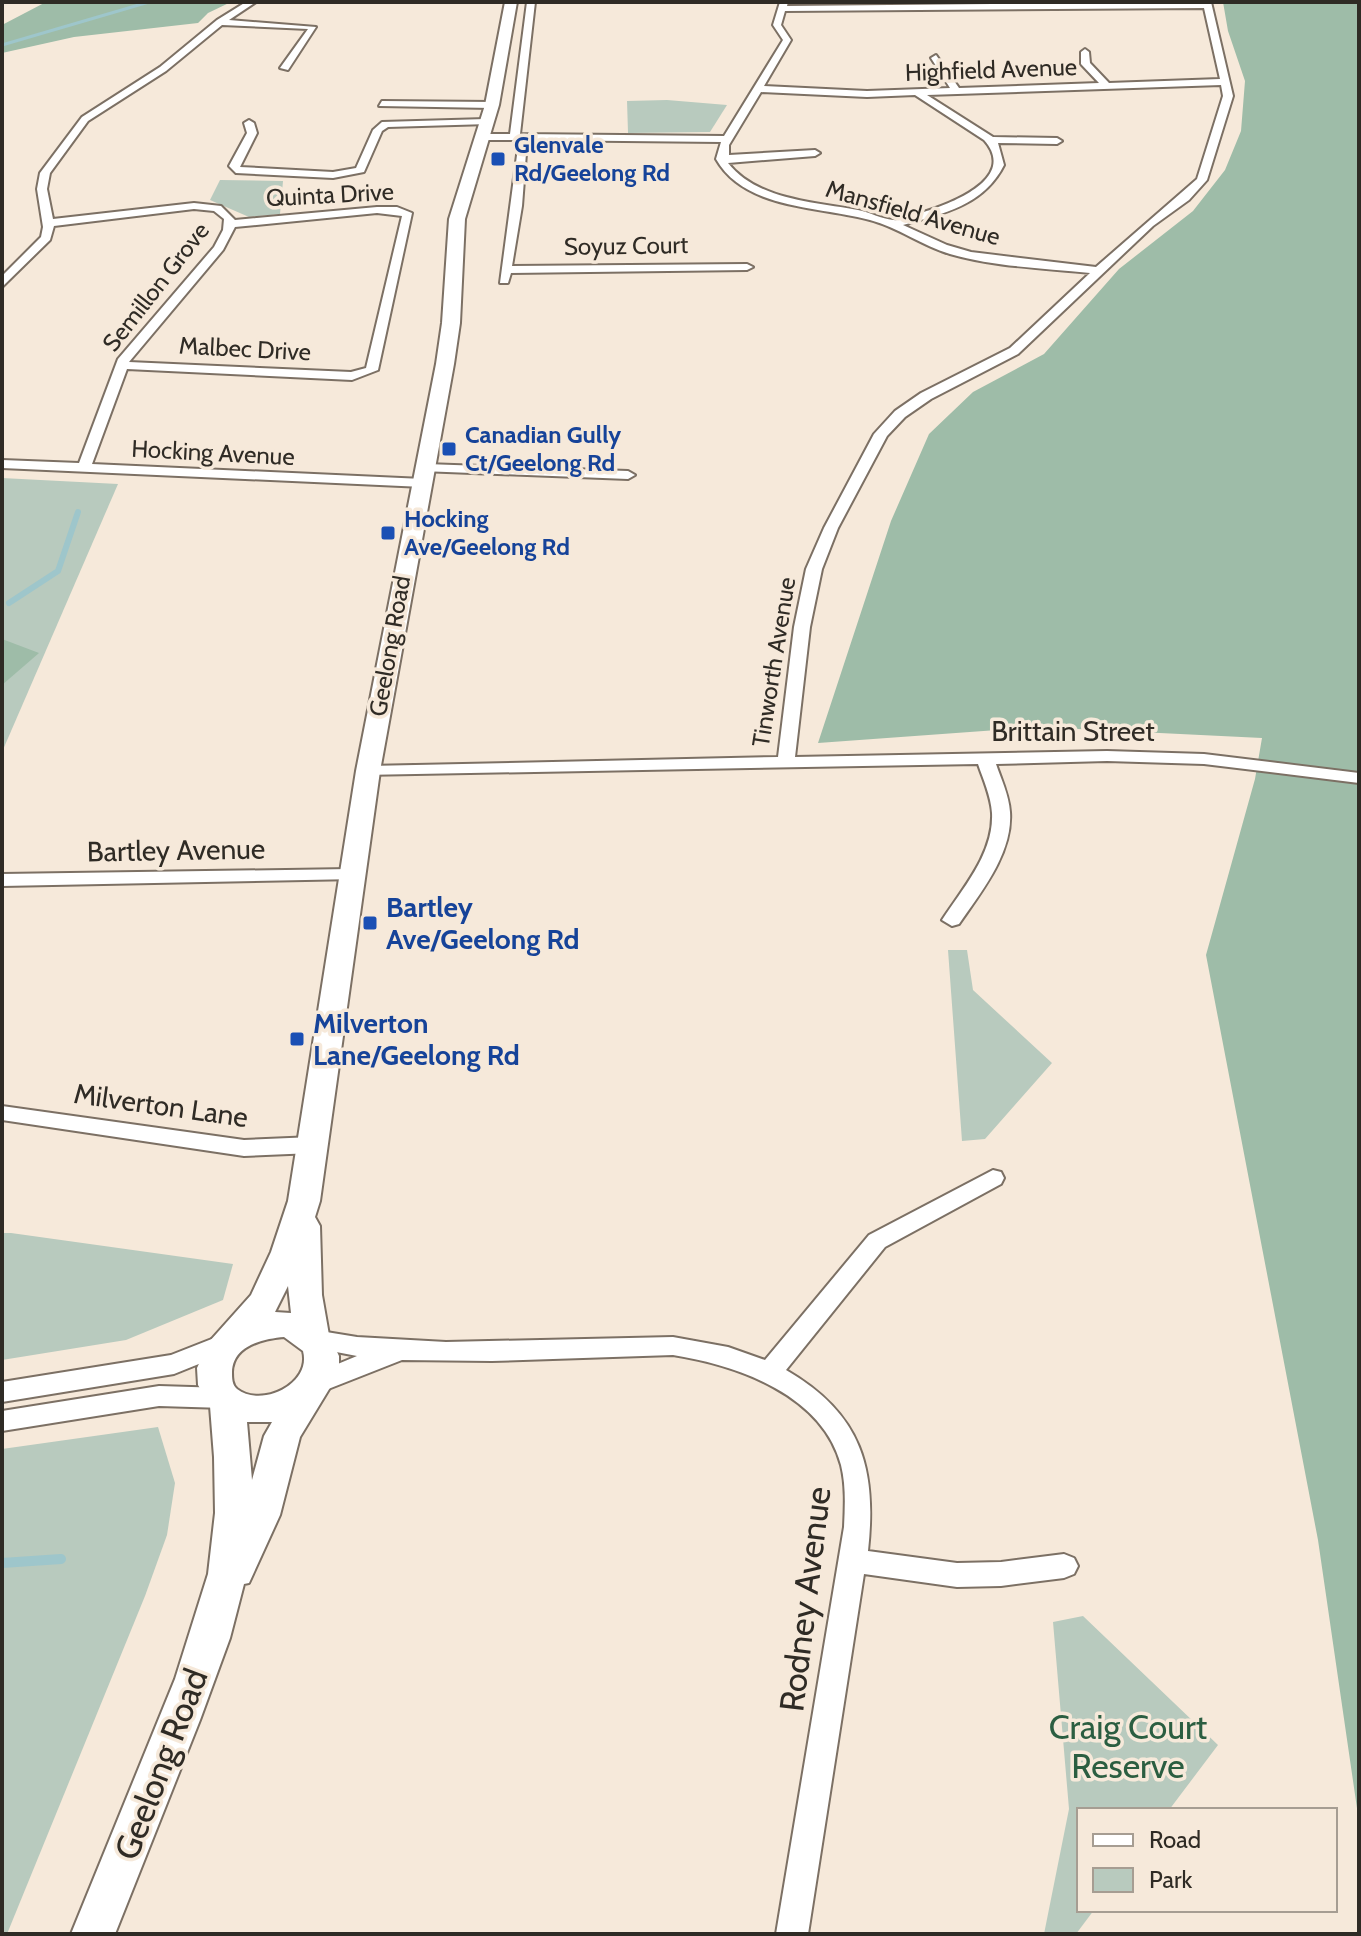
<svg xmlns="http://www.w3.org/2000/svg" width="1361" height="1936" font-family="Cabin,sans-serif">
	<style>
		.green { fill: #b8cabe }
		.forest { fill: #9ebca8 }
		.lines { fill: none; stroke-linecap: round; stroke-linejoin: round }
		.stream-far2 { stroke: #9ec6cb; stroke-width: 3 }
		.stream-far1 { stroke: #9ec6cb; stroke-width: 6 }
		.stream { stroke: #9ec6cb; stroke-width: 10 }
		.minor-casing { stroke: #7c7064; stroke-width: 4 }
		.secondary-casing { stroke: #7c7064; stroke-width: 4 }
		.minor { fill: #fff; fill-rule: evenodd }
		.secondary { fill: #fff; fill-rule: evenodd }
		.transit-dot { fill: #1a4fb4; stroke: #f6e9da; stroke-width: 3 }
		.labels { text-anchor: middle; stroke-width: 7; stroke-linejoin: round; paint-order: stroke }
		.far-street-label { font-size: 24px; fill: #2f2b25; stroke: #f6e9da }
		.far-transit-label { font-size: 24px; font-weight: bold; fill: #164399; stroke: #f6e9da; text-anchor: start }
		.street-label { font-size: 28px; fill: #2f2b25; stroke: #f6e9da }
		.transit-label { font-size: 28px; font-weight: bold; fill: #164399; stroke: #f6e9da; text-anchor: start }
		.near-street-label { font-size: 34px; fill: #2f2b25; stroke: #f6e9da }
		.near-park-label { font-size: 34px; fill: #2b5e41; stroke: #f6e9da }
	</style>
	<rect width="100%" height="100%" fill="#f6e9da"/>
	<g class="green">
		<path d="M 667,100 L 727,105 L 710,132 L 628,133 L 627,101 Z"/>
		<path d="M 220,180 L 283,181 L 280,214 L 249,217 L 210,200 Z"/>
		<path d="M 2,478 L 118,484 L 2,752 Z"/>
		<path d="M 948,950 L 967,950 L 973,990 L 1052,1063 L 985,1139 L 962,1141 Z"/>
		<path d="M 2,1233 L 11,1233 L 233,1264 L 223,1300 L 126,1340 L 2,1360 Z"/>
		<path d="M 158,1427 L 175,1483 L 167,1535 L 145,1596 L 7,1934 L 2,1934 L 2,1449 Z"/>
		<path d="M 1083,1616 L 1218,1745 L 1169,1810 L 1079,1810 L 1079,1910 L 1094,1910 L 1076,1934 L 1044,1934 L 1069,1809 L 1053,1622 Z"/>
	</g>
	<g class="forest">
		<path d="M 46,2 L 231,2 L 208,13 L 198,23 L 74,37 L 2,53 L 2,25 Z"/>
		<path d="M 1223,2 L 1359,2 L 1359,1822 L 1318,1540 L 1206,955 L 1255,779 L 1262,738 L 1037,727 L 818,743 L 891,521 L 929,434 L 973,392 L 1044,354 L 1119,269 L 1193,211 L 1225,170 L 1241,131 L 1245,81 L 1228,31 Z"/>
		<path d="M 2,639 L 39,653 L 2,685 Z"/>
	</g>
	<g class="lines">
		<path class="stream-far2" d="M 2,45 L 149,2"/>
		<path class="stream-far1" d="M 9,603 L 58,571 L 78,512"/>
		<path class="stream" d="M 2,1563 L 61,1559"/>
		<defs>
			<g id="minor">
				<path d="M 246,2 L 256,2 L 229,20 L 316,27 L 288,70 L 280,68 L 308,29 L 222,25 L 166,71 L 88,121 L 50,173 L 47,189 L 53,219 L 194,203 L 221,206 L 235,220 L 377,207 L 397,207 L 412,213 L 378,370 L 352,380 L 127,369 L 92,464 L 423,479 L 430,483 L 423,487 L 2,468 L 2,460 L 79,463 L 118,359 L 214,247 L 223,230 L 224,219 L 214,211 L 194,209 L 54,226 L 50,240 L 2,287 L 2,276 L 41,237 L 43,227 L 37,189 L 40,173 L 82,117 L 160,67 L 217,20 ZM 377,213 L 402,216 L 366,368 L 351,372 L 129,362 L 223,250 L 235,227 Z"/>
				<path d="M 527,2 L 535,2 L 520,134 L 724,136 L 783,40 L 773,25 L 780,2 L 788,2 L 787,6 L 1211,2 L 1233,96 L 1207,180 L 1189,200 L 1153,226 L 1018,354 L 931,399 L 905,417 L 887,436 L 838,528 L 822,569 L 810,627 L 795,757 L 1107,751 L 1204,754 L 1359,773 L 1359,783 L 1204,764 L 1107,761 L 996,764 C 1001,779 1009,795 1010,812 C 1013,853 981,892 959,924 L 952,926 L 942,920 C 963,888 994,853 992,813 C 991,796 983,779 978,764 L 362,775 L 359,771 L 362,767 L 368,766 L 778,757 L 794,627 L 806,569 L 824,528 L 874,434 L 895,411 L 921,393 L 1010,348 L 1090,273 C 1043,268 995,267 950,254 C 922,246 898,227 870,220 C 819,206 745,210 716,159 L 721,142 L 527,140 L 522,206 L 512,266 L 747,264 L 753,267 L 747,270 L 511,273 L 508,283 L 500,283 L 519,140 L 482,140 L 477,137 L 482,134 L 510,134 ZM 1204,8 L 1220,79 L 1109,83 L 1090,63 L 1089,52 L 1085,49 L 1081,52 L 1081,64 L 1099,83 L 959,88 L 936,55 L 931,58 L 950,88 L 867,91 L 764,86 L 791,40 L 781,25 L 785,11 ZM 1221,85 L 1223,96 L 1197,179 L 1096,267 L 971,252 L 947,245 L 903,225 C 943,214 984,205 1004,165 L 998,143 L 1057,144 L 1062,141 L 1057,138 L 993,137 L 927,95 ZM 761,92 L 867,97 L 915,95 L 984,140 C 1020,180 945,206 917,214 C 910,216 900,221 893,220 C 882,219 869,212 858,210 C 815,202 757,200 728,163 L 815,156 L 820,153 L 815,150 L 729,155 L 729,145 Z"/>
				<path d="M 382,101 L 492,102 L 497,105 L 492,108 L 379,106 Z"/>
				<path d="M 486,119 L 489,124 L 388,127 L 382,131 L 364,172 L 333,178 L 236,173 L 229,166 L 247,133 L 244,123 L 249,120 L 254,123 L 257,133 L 240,167 L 333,172 L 356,168 L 373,130 L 382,122 Z"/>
				<path d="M 426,464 L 628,471 L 635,475 L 628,479 L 421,471 L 421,465 Z"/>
				<path d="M 350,869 L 357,871 L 359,875 L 357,879 L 2,886 L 2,874 Z"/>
				<path d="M 2,1106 L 244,1140 L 313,1137 L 321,1140 L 324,1145 L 321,1150 L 313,1153 L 244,1156 L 2,1120 Z"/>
				<path d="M 993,1170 L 1001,1172 L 1004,1178 L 1001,1184 L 885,1247 L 786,1370 C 862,1414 877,1469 868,1551 L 957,1563 L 1001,1562 L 1064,1554 L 1074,1558 L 1078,1566 L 1074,1574 L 1064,1578 L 1001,1586 L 957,1587 L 864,1574 L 808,1934 L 776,1934 L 844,1527 C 845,1506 846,1485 841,1465 C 822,1394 736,1365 673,1355 L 492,1361 L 402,1360 L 313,1395 L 304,1392 L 300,1385 L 304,1378 L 357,1356 L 305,1346 L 302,1339 L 305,1332 L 314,1330 L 357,1337 L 446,1342 L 673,1337 L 728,1347 L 765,1360 L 869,1235 Z"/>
				<path d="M 227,1333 L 236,1335 L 239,1342 L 236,1349 L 174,1374 L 2,1402 L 2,1382 L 171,1355 Z"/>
				<path d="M 159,1386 L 224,1388 L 233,1391 L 237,1398 L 233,1405 L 224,1408 L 159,1406 L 2,1431 L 2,1411 Z"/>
			</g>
			<path id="secondary" d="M 505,2 L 517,2 L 499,105 L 465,219 L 460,323 L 454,364 L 380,771 L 320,1201 L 315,1217 L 320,1226 L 322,1295 L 329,1335 L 339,1356 L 339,1366 L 331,1386 L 300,1437 L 280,1515 L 249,1583 L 244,1584 L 230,1638 L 200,1720 L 115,1934 L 71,1934 L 175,1679 L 208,1574 L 215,1513 L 214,1457 L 210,1406 L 198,1385 L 197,1368 L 209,1342 L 251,1295 L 271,1252 L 288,1201 L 356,771 L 436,364 L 442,323 L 449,219 L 485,105 ZM 288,1286 L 291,1313 L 275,1312 ZM 284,1337 L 303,1351 C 312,1384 261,1408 237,1389 C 232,1385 232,1378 232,1372 C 233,1345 263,1339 284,1337 ZM 247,1422 L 272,1422 L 264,1436 L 252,1480 Z"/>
		</defs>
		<use href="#minor" class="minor-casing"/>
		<use href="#secondary" class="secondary-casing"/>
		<use href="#minor" class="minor"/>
		<use href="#secondary" class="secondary"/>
	</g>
	<g class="transit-dot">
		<rect x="490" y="151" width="16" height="16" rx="4"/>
		<rect x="441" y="441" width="16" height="16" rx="4"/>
		<rect x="380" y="525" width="16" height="16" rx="4"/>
		<rect x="362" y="915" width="16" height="16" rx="4"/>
		<rect x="289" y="1031" width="16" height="16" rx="4"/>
	</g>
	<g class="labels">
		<g class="far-street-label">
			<text transform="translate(991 70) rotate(-2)" y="8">Highfield Avenue</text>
			<text transform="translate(330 195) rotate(-3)" y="8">Quinta Drive</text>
			<text transform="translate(913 213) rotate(16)" y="8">Mansfield Avenue</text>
			<text transform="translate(626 246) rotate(-1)" y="8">Soyuz Court</text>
			<text transform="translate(156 287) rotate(-52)" y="8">Semillon Grove</text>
			<text transform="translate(245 349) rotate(3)" y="8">Malbec Drive</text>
			<text transform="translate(213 453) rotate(3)" y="8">Hocking Avenue</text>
			<text transform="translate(390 646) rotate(-80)" y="8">Geelong Road</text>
			<text transform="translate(774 662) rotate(-81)" y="8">Tinworth Avenue</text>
		</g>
		<g class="far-transit-label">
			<text x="514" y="153">Glenvale<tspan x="514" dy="28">Rd/Geelong Rd</tspan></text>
			<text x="465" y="443">Canadian Gully<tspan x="465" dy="28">Ct/Geelong Rd</tspan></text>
			<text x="404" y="527">Hocking<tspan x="404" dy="28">Ave/Geelong Rd</tspan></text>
		</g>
		<g class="street-label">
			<text x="1073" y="741">Brittain Street</text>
			<text transform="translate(176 850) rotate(-1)" y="10">Bartley Avenue</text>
			<text transform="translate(161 1105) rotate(8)" y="10">Milverton Lane</text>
		</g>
		<g class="transit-label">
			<text x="386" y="917">Bartley<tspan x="386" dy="32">Ave/Geelong Rd</tspan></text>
			<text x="313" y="1033">Milverton<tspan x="313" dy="32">Lane/Geelong Rd</tspan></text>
		</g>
		<g class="near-street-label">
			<text transform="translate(805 1599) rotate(-83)" y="12">Rodney Avenue</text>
			<text transform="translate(161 1764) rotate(-69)" y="12">Geelong Road</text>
		</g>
		<g class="near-park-label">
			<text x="1128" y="1739">Craig Court<tspan x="1128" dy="39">Reserve</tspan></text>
		</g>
	</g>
	<rect width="1361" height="1936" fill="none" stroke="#2f2b25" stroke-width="8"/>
	<rect x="1077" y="1808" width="260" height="104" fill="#f6e9da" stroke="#a69d92" stroke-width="2"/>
	<rect x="1093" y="1834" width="40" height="12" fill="#ffffff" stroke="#a69d92" stroke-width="2"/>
	<text x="1149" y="1848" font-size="24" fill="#2f2b25">Road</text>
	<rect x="1093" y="1868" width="40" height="24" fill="#b8cabe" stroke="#a69d92" stroke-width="2"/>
	<text x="1149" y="1888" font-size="24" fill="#2f2b25">Park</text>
</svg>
